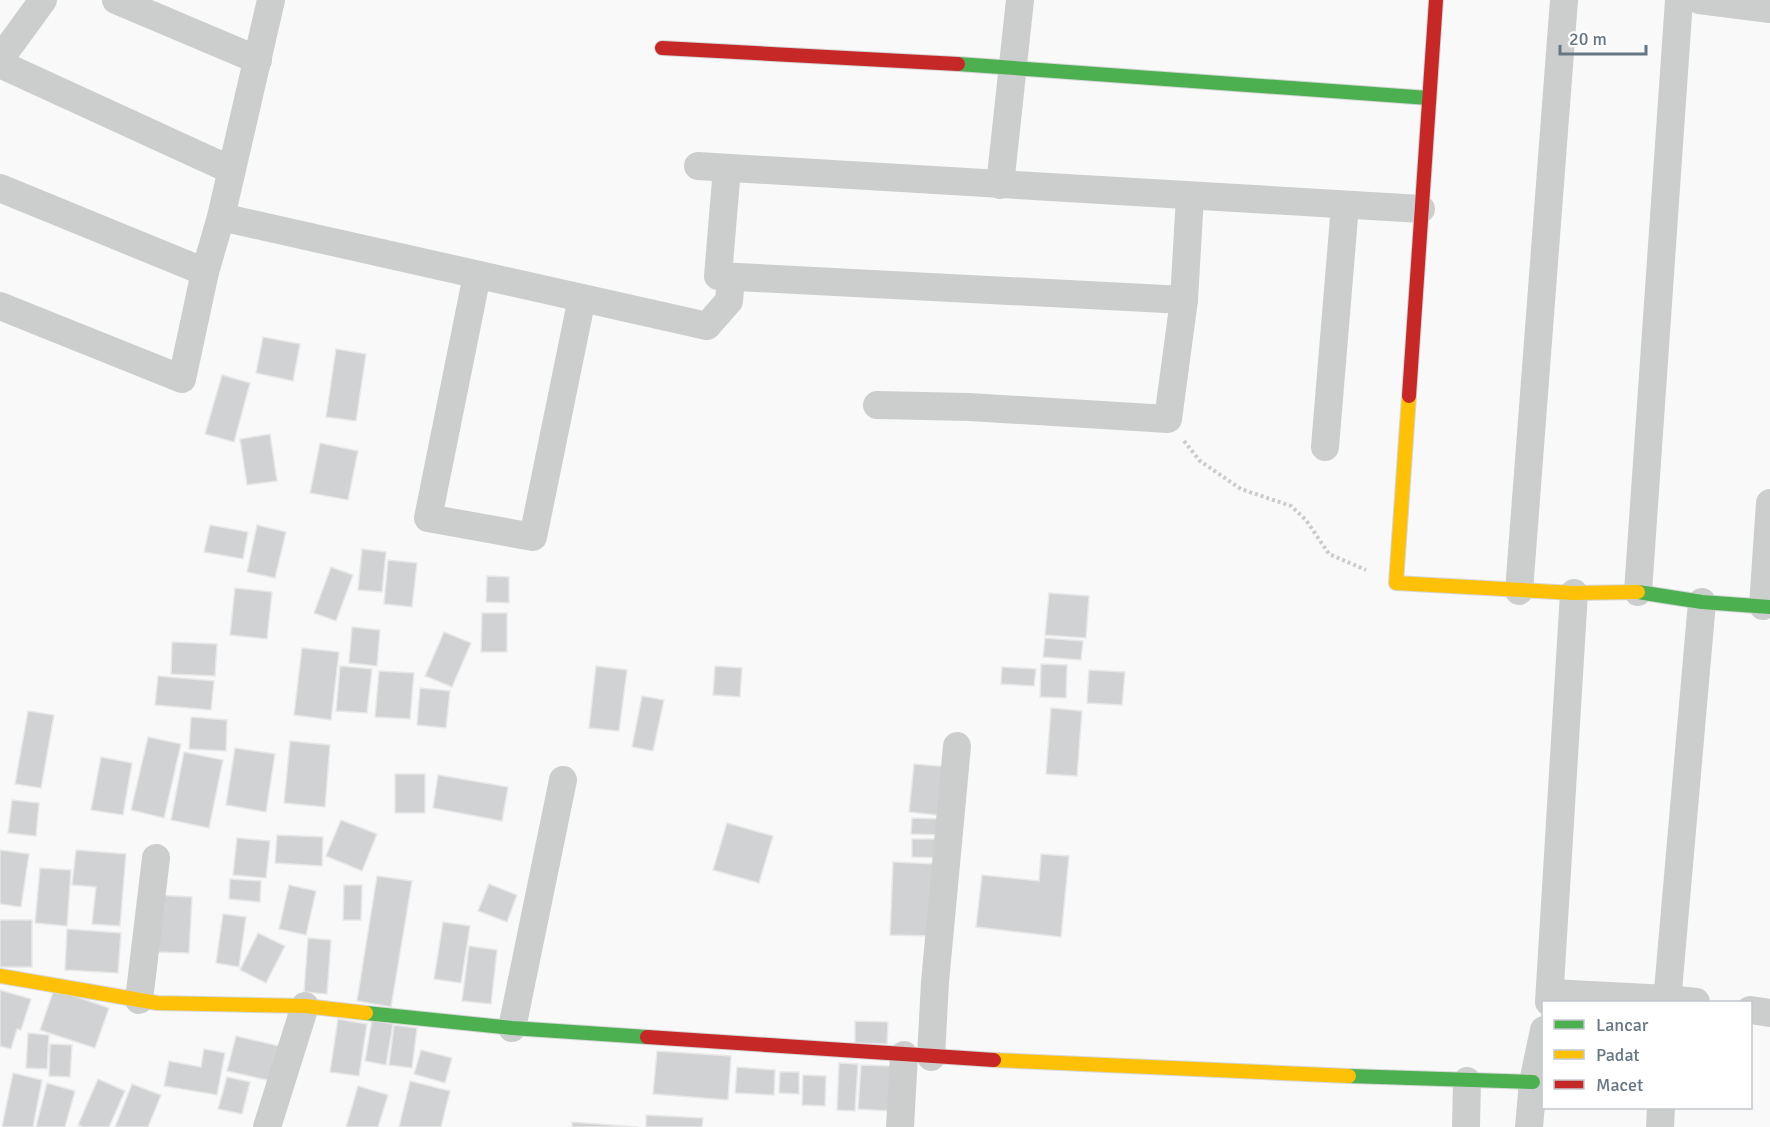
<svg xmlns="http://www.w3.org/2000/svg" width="1770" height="1127" font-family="Signika,sans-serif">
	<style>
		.building { fill: #d0d2d3; stroke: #e8e8e8; stroke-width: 1.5 }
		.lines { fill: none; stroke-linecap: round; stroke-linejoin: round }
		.fast-casing { stroke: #d5d6d7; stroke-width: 16 }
		.slow-casing { stroke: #d5d6d7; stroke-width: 16 }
		.jam-casing { stroke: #d5d6d7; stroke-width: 16 }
		.path { stroke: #cacbcc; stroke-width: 4; stroke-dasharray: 3 3; stroke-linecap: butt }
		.street { stroke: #cccece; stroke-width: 28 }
		.fast { stroke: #4caf50; stroke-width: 14 }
		.slow { stroke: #ffc107; stroke-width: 14 }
		.jam { stroke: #c62828; stroke-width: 14 }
	</style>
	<rect width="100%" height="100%" fill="#f9f9f9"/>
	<g class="building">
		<path d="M 263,337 L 300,344 L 293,381 L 256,373 Z"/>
		<path d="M 336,349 L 366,354 L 356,421 L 326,417 Z"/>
		<path d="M 222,375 L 250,383 L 234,442 L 205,434 Z"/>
		<path d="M 270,434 L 277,481 L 247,485 L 240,439 Z"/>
		<path d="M 320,443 L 358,451 L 348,500 L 310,493 Z"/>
		<path d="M 210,525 L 248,532 L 243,559 L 204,552 Z"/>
		<path d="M 257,525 L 286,532 L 275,578 L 247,572 Z"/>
		<path d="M 362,549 L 386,552 L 382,592 L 358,590 Z"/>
		<path d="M 388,560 L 417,563 L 412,607 L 384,604 Z"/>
		<path d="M 331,567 L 353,575 L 336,621 L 314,613 Z"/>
		<path d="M 487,576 L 509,577 L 509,603 L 486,602 Z"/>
		<path d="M 235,588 L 272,592 L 267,639 L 230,635 Z"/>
		<path d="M 1049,593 L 1089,596 L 1086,638 L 1045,635 Z"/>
		<path d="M 482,613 L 507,613 L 507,652 L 481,652 Z"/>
		<path d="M 352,627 L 380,630 L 377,666 L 349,663 Z"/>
		<path d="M 444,632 L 471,643 L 452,687 L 425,676 Z"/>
		<path d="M 1045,638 L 1083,641 L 1081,660 L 1043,657 Z"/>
		<path d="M 172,642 L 217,644 L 215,676 L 171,674 Z"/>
		<path d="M 302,648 L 339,652 L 331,720 L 294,715 Z"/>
		<path d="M 1041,664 L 1067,665 L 1066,698 L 1040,697 Z"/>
		<path d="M 340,666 L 372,669 L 367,713 L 336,711 Z"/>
		<path d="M 596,666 L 627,670 L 619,731 L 589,728 Z"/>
		<path d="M 715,666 L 742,668 L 740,697 L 713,695 Z"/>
		<path d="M 1002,667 L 1036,669 L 1034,686 L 1001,684 Z"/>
		<path d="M 1089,670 L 1125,672 L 1122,705 L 1087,703 Z"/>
		<path d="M 379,671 L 414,673 L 410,719 L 375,717 Z"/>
		<path d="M 158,676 L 214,681 L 211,710 L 155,705 Z"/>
		<path d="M 420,688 L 450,691 L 446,728 L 417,725 Z"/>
		<path d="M 642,696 L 664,700 L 653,751 L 632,747 Z"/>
		<path d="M 1051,708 L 1082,711 L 1077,776 L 1046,774 Z"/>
		<path d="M 28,711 L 54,715 L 41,788 L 15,784 Z"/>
		<path d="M 191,717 L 227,720 L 226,751 L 189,749 Z"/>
		<path d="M 148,737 L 181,744 L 164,818 L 131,810 Z"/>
		<path d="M 290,741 L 330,745 L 325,807 L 284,803 Z"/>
		<path d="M 235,748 L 275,754 L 266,812 L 226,805 Z"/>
		<path d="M 184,752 L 223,760 L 209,828 L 171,820 Z"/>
		<path d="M 101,757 L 132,763 L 123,815 L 91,810 Z"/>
		<path d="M 914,764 L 950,767 L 945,816 L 909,812 Z"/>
		<rect x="395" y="774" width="30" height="39"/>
		<path d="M 438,775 L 508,787 L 502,821 L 433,808 Z"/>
		<path d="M 12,800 L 39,803 L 36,836 L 8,833 Z"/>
		<path d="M 912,818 L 942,819 L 942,835 L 911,834 Z"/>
		<path d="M 341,820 L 377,834 L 362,871 L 326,856 Z"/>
		<path d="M 727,823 L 773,836 L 759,883 L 713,870 Z"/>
		<path d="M 277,835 L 323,837 L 322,866 L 275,863 Z"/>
		<path d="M 237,838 L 270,841 L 266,878 L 233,875 Z"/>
		<path d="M 912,839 L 943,839 L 943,858 L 912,857 Z"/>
		<path d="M 0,850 L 29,854 L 21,907 L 0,904 Z"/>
		<path d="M 76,850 L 126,854 L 120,926 L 92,924 L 96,887 L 72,885 Z"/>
		<path d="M 1041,854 L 1069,856 L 1061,937 L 976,927 L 982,875 L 1039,881 Z"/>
		<path d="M 893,862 L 937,864 L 934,936 L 890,935 Z"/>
		<path d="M 40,868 L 71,870 L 67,926 L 35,923 Z"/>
		<path d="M 377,876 L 412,881 L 391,1007 L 357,1001 Z"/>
		<path d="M 230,879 L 261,881 L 260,902 L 229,899 Z"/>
		<path d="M 489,884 L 517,895 L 507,922 L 478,911 Z"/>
		<path d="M 289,885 L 316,891 L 306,935 L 279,929 Z"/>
		<path d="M 344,885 L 362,885 L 361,920 L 343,920 Z"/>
		<path d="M 156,895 L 192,897 L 189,953 L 154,952 Z"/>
		<path d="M 223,914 L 246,917 L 239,967 L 216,963 Z"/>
		<rect x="0" y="920" width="32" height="47"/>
		<path d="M 443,922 L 470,926 L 461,983 L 434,979 Z"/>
		<path d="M 67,929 L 121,933 L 118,973 L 65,970 Z"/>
		<path d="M 258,933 L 285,946 L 266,983 L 240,970 Z"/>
		<path d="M 308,938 L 331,940 L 327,994 L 304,992 Z"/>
		<path d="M 469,946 L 497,950 L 491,1004 L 462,1001 Z"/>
		<path d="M 54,989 L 109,1008 L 95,1048 L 40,1030 Z"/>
		<path d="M 0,990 L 31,999 L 21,1030 L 17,1029 L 11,1049 L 0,1046 Z"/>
		<path d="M 338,1019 L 367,1024 L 359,1076 L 330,1072 Z"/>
		<path d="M 372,1020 L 393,1024 L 386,1065 L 365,1061 Z"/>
		<path d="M 855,1021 L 888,1022 L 887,1044 L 855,1043 Z"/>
		<path d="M 394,1025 L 417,1028 L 412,1068 L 389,1065 Z"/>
		<path d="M 28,1033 L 49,1035 L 47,1069 L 26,1068 Z"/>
		<path d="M 236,1036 L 279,1046 L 271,1081 L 227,1071 Z"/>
		<path d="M 50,1044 L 72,1045 L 70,1077 L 49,1076 Z"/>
		<path d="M 204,1049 L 225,1053 L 217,1095 L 164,1086 L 169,1061 L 201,1067 Z"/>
		<path d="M 421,1050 L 452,1058 L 445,1083 L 414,1074 Z"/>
		<path d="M 657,1051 L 731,1056 L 728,1100 L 653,1094 Z"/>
		<path d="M 839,1063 L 858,1064 L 855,1111 L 837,1110 Z"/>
		<path d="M 861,1065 L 891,1066 L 889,1111 L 858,1109 Z"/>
		<path d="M 737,1067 L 775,1070 L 774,1095 L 735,1093 Z"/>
		<path d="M 780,1072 L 799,1072 L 799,1094 L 779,1093 Z"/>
		<path d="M 13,1073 L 42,1080 L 33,1127 L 2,1127 Z"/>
		<path d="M 803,1075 L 826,1076 L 825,1106 L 802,1105 Z"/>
		<path d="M 227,1077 L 250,1082 L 242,1114 L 218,1109 Z"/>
		<path d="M 98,1079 L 125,1091 L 109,1127 L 83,1127 L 78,1125 Z"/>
		<path d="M 410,1081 L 450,1091 L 441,1127 L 399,1127 Z"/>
		<path d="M 47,1083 L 75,1091 L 65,1127 L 36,1127 Z"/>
		<path d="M 132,1084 L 161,1095 L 148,1127 L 115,1127 Z"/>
		<path d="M 358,1086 L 388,1095 L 378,1127 L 346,1127 Z"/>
		<path d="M 646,1115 L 703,1118 L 702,1127 L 646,1127 Z"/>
		<path d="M 572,1122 L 638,1127 L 572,1127 Z"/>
	</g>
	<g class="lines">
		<defs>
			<g id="fast">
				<path d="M 958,64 L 1429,98"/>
				<path d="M 1638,592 L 1702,602 L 1770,607"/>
				<path d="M 366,1013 L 512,1028 L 647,1037"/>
				<path d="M 1349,1076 L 1533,1082"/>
			</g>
			<g id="slow">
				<path d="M 1409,396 L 1396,583 L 1574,593 L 1638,592"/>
				<path d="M 0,976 L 157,1003 L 305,1006 L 366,1013"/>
				<path d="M 994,1060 L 1349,1076"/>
			</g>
			<g id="jam">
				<path d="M 662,48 L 958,64"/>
				<path d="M 1409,396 L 1436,0"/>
				<path d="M 647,1037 L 994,1060"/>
			</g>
		</defs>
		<use href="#fast" class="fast-casing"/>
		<use href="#slow" class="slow-casing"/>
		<use href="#jam" class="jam-casing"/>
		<path class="path" d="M 1184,441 L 1200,461 L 1241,489 L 1291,506 L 1306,520 L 1329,554 L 1366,570"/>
		<g class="street">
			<path d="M 116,0 L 258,60"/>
			<path d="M 1699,0 L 1770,9"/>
			<path d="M 0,59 L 43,0"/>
			<path d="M 0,64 L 231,170"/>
			<path d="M 698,166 L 1421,209"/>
			<path d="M 727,168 L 718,276 L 1184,300"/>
			<path d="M 1000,185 L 1020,0"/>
			<path d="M 0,188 L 205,272"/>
			<path d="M 221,217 L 707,326 L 729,301 L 731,277"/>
			<path d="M 477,275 L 428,518 L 533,537 L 582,298"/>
			<path d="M 0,306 L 182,379 L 205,272 L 221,217 L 271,0"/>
			<path d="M 877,405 L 969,407 L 1168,419 L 1184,300 L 1190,196"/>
			<path d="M 1325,447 L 1345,205"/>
			<path d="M 1519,591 L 1564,0"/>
			<path d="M 1638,592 L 1679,0"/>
			<path d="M 1763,606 L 1770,503"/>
			<path d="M 1551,993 L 1668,999 L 1696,1002"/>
			<path d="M 139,1000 L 156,858"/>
			<path d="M 1549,1002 L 1574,593"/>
			<path d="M 1667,1002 L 1702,602"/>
			<path d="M 1750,1010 L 1770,1013"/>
			<path d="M 512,1028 L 563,780"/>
			<path d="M 931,1057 L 935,982 L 957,746"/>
			<path d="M 267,1127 L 305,1006"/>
			<path d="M 900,1127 L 904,1055"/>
			<path d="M 1466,1127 L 1467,1081"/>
			<path d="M 1529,1127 L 1533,1082 L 1544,1030"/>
			<path d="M 1660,1127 L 1661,1108"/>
		</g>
		<use href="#fast" class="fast"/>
		<use href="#slow" class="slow"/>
		<use href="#jam" class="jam"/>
	</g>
	<rect x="1542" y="1001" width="210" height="108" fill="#ffffff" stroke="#c2c8cd" stroke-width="1.5"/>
	<rect x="1554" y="1020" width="30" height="9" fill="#4caf50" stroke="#c2c8cd" stroke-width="1.5"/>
	<text x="1596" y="1031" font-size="18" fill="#667682">Lancar</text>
	<rect x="1554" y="1050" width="30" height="9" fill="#ffc107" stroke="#c2c8cd" stroke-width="1.5"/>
	<text x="1596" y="1061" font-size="18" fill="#667682">Padat</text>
	<rect x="1554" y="1080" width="30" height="9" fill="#c62828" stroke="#c2c8cd" stroke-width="1.5"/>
	<text x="1596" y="1091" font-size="18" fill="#667682">Macet</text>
	<path d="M1560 45v9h86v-9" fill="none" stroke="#667682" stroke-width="3"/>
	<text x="1569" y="45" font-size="18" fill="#667682" stroke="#ffffff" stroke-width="4.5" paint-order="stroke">20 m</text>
</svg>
